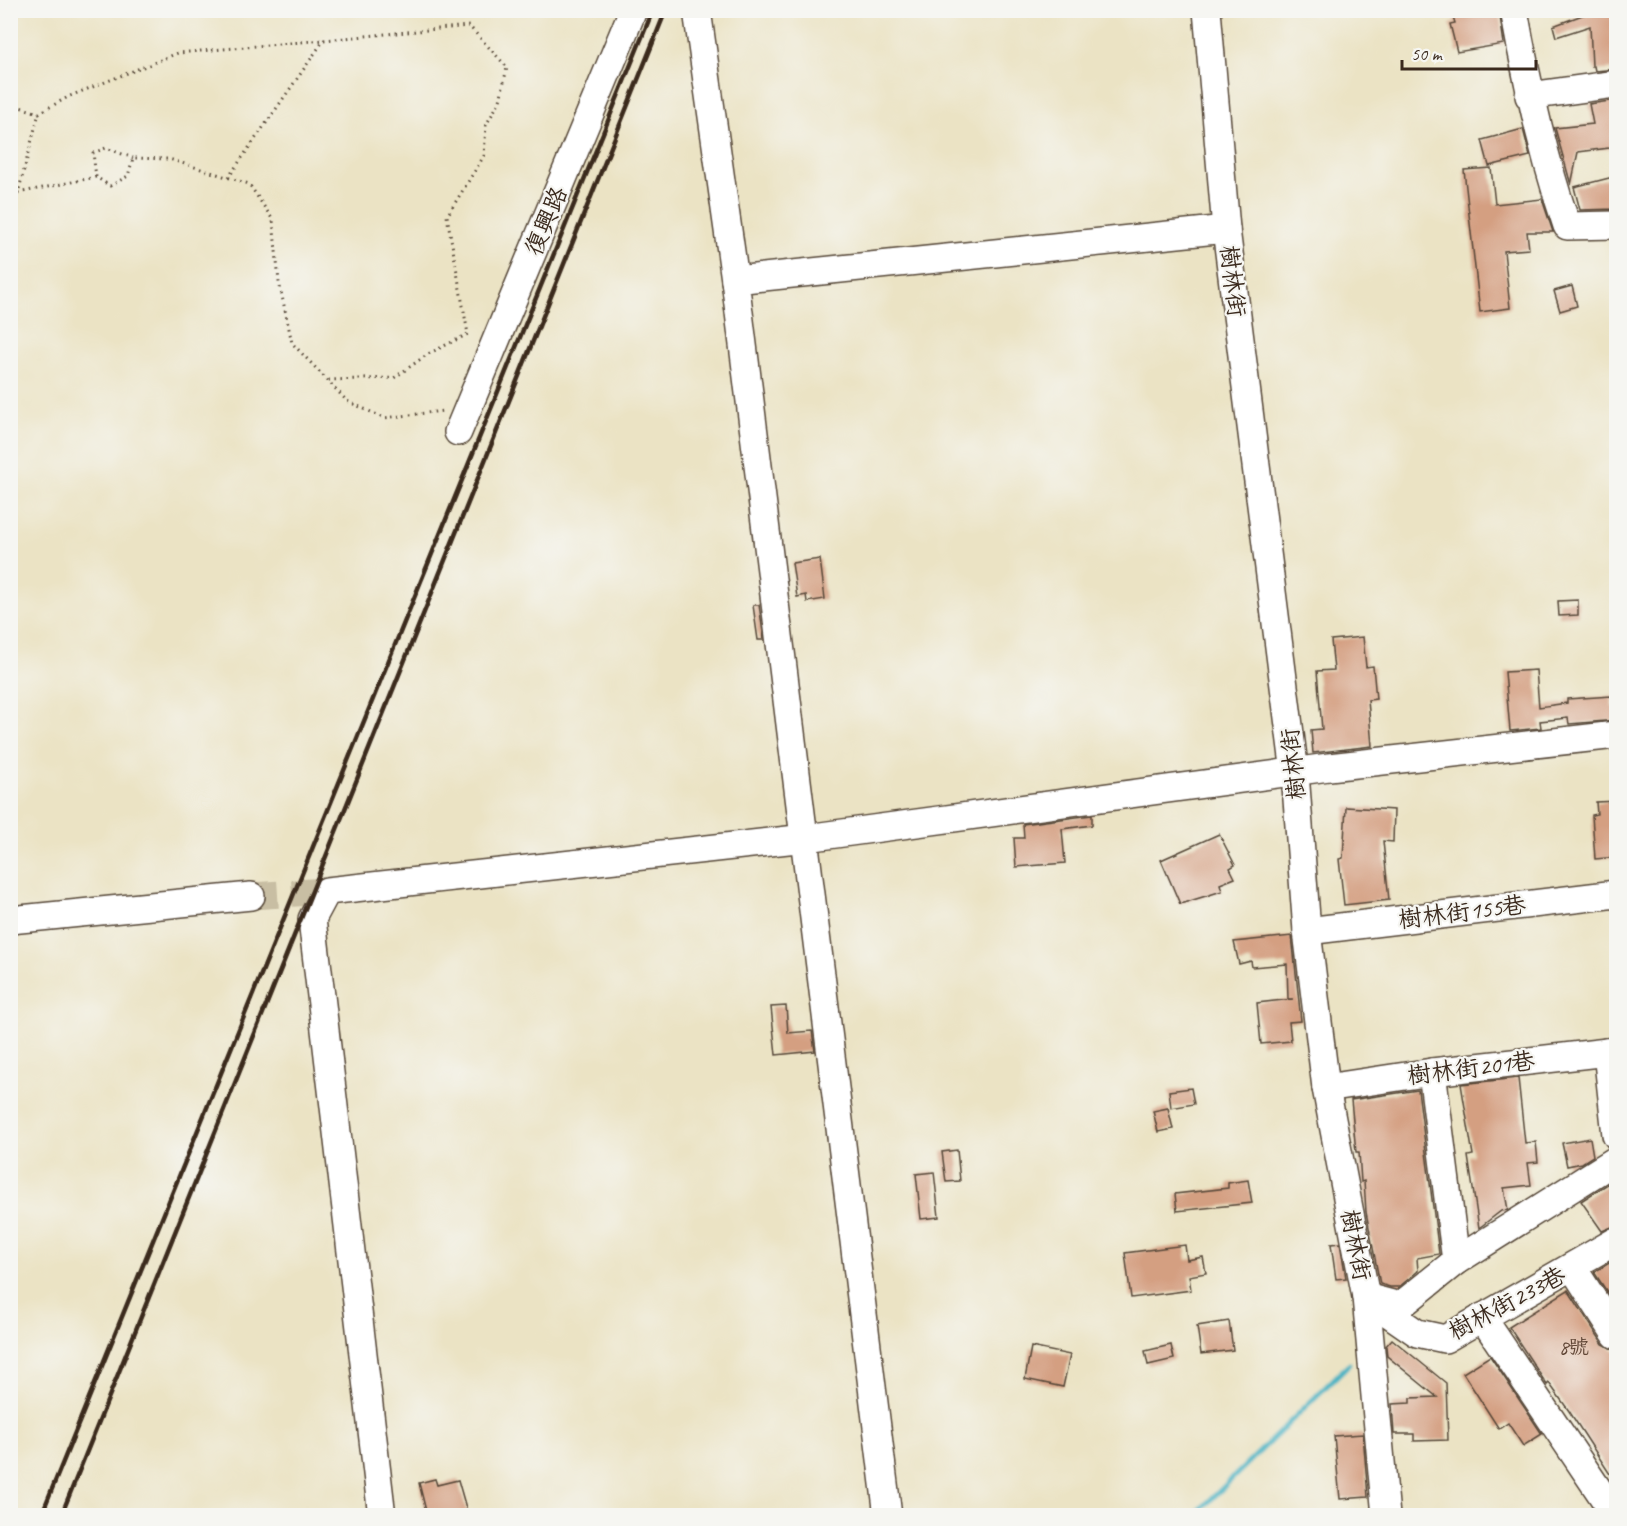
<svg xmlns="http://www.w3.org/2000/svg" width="1627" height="1526" font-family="Caveat,'LXGW WenKai TC',sans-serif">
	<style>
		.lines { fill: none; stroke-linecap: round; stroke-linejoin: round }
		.stream { stroke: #46b2c3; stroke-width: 5 }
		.building { fill: #d49f81 }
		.minor-tunnel { stroke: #c8bea3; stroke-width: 27; stroke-dasharray: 27 14; stroke-linecap: butt }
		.minor-casing { stroke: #554637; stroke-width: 30 }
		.path { stroke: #554637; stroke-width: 3; stroke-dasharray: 1.5 4.5; stroke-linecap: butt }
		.minor { stroke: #fff; stroke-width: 27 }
		.rail { stroke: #3b2a1e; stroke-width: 4.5 }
		.labels { text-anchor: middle; stroke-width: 4.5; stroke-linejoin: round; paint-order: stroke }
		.number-label { font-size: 21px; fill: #614737 }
		.street-label { font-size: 24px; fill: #3b2a1e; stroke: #f6f6f2 }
	</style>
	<rect width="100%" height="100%" fill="#f6f6f2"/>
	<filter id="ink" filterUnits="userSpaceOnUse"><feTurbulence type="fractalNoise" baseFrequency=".0167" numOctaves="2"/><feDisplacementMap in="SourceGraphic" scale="12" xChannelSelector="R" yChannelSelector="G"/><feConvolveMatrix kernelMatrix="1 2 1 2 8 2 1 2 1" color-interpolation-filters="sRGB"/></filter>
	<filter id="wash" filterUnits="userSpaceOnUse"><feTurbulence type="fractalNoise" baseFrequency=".008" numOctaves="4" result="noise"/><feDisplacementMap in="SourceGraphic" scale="24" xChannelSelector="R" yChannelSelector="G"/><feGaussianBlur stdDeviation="1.35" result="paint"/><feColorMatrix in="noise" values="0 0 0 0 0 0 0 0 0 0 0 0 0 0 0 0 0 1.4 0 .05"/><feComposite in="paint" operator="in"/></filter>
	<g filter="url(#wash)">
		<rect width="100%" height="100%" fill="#ebe3c4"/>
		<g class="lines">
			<path class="stream" d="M 1194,1516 L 1349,1364"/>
		</g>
		<g id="blocks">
			<g class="building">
				<path d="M 1451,10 L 1473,10 L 1474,14 L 1499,10 L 1504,44 L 1457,52 L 1450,24 L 1455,23 Z"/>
				<path d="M 1617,13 L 1617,69 L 1595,71 L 1594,66 L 1592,66 L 1590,26 L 1556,37 L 1553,26 L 1585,14 Z"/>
				<path d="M 1617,100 L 1617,147 L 1578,152 L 1571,185 L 1555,128 L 1593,124 L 1589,104 Z"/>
				<path d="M 1523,129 L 1530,156 L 1489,166 L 1482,140 Z"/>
				<path d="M 1491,168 L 1495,204 L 1542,199 L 1553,232 L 1527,232 L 1529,249 L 1504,251 L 1510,308 L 1480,312 L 1464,170 Z"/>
				<path d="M 1617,176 L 1617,209 L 1580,210 L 1574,187 Z"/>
				<path d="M 1572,286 L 1577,306 L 1560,311 L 1554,291 Z"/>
				<path d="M 820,559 L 825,599 L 807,602 L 806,595 L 797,597 L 792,563 Z"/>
				<path d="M 1578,600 L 1578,615 L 1559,616 L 1558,601 Z"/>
				<path d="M 753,605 L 759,605 L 764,640 L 758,640 Z"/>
				<path d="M 1363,637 L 1366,667 L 1373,666 L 1376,699 L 1368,700 L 1372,746 L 1313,753 L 1311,730 L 1322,729 L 1317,671 L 1334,670 L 1331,640 Z"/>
				<path d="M 1536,670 L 1539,707 L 1567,703 L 1567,699 L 1612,696 L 1612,707 L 1617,707 L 1617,720 L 1569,724 L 1568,718 L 1540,721 L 1541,728 L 1510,731 L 1505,672 Z"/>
				<path d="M 1617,801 L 1617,857 L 1595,859 L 1592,815 L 1597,814 L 1596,802 Z"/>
				<path d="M 1346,807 L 1394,810 L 1393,842 L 1383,841 L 1389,900 L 1344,905 L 1339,859 L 1343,858 Z"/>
				<path d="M 1092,815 L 1092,825 L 1062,829 L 1065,863 L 1016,867 L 1014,838 L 1024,838 L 1023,824 Z"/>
				<path d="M 1219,834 L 1235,865 L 1230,868 L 1235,878 L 1220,884 L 1222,891 L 1180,904 L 1161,860 Z"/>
				<path d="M 1292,936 L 1301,1021 L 1289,1022 L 1291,1041 L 1261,1044 L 1257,1003 L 1293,999 L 1288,999 L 1287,964 L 1252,967 L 1251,961 L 1239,964 L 1234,942 Z"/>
				<path d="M 786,1006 L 788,1033 L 812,1031 L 815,1051 L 776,1055 L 771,1007 Z"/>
				<path d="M 1518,1078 L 1525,1143 L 1536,1142 L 1538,1162 L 1528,1163 L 1531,1185 L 1504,1188 L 1508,1210 L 1501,1211 L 1479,1228 L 1468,1156 L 1473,1155 L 1461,1084 Z"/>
				<path d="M 1191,1088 L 1194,1104 L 1171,1108 L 1169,1091 Z"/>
				<path d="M 1418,1090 L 1439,1254 L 1417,1258 L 1418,1271 L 1399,1287 L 1390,1287 L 1380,1284 L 1366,1212 L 1364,1181 L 1361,1182 L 1359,1152 L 1356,1152 L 1351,1100 Z"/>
				<path d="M 1168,1108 L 1173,1129 L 1158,1132 L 1153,1111 Z"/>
				<path d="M 1590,1138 L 1593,1156 L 1582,1163 L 1567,1166 L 1562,1143 Z"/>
				<path d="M 957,1150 L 960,1181 L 946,1182 L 942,1152 Z"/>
				<path d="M 934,1172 L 939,1217 L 921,1219 L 916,1174 Z"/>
				<path d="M 1617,1178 L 1617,1225 L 1602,1231 L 1581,1201 Z"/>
				<path d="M 1248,1180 L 1252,1203 L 1177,1211 L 1175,1194 L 1228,1188 L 1228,1183 Z"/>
				<path d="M 1340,1243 L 1346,1278 L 1336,1279 L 1331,1244 Z"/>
				<path d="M 1185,1245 L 1187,1260 L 1203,1257 L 1206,1273 L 1189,1276 L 1191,1290 L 1131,1298 L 1125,1253 Z"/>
				<path d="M 1611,1262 L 1617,1270 L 1617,1307 L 1594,1272 Z"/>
				<path d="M 1568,1290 L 1603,1344 L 1617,1351 L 1617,1485 L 1569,1411 L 1549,1383 L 1547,1385 L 1509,1327 Z"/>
				<path d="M 1229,1321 L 1233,1350 L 1201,1354 L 1197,1326 Z"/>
				<path d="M 1392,1339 L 1446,1383 L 1448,1440 L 1414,1441 L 1414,1434 L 1394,1434 L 1392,1404 L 1410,1403 L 1410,1398 L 1437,1397 L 1387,1356 L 1386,1346 Z"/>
				<path d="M 1171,1345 L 1174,1359 L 1148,1365 L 1145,1351 Z"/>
				<path d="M 1031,1347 L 1070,1355 L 1063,1387 L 1025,1379 Z"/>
				<path d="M 1490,1356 L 1542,1434 L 1523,1446 L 1508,1423 L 1499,1429 L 1463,1373 Z"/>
				<path d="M 1363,1434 L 1368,1497 L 1340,1499 L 1334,1436 Z"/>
				<path d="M 435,1479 L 437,1485 L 458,1480 L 468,1515 L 427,1515 L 419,1483 Z"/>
			</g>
		</g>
	</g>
	<g filter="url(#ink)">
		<use href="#blocks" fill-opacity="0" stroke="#554637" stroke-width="1.5"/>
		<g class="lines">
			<path class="minor-tunnel" d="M 251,896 L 327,891"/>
			<defs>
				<g id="minor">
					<path d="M 697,10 L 735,280"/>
					<path d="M 1207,10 L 1226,229 L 1295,773 L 1307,931 L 1326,1088 L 1366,1297 L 1386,1516"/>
					<path d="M 1514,10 C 1527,84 1543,155 1567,226 L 1616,225"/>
					<path d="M 1529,96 L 1616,84"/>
					<path d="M 458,432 L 633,10"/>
					<path d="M 10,920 L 251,896"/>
					<path d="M 1307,931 L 1616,894"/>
					<path d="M 1607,1052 L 1616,1135"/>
					<path d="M 1432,1072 L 1456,1261"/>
					<path d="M 1326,1088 L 1432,1072 L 1616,1051"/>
					<path d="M 1573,1268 L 1616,1335"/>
					<path d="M 1366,1297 L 1400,1306 L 1456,1261 L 1616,1160"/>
					<path d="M 1375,1304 L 1417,1333 L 1445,1339 L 1616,1241"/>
					<path d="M 1482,1317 L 1616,1516"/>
					<path d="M 382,1516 L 312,919 L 327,891 L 806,838 L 1329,767 L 1616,735"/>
					<path d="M 888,1516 L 735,280 L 1226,229"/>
				</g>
			</defs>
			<use href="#minor" class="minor-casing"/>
			<g class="path">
				<path d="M 10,104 L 39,113 L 70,96 L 178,53 L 324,40"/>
				<path d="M 96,177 L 93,153 L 106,148 L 133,158"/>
				<path d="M 228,178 L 324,40 L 469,26 L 507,67 L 500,101 L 486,125 L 484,156 L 447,216 L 468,334 L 428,354 L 394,378 L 329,380"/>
				<path d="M 18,193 L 96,177 L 110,186 L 128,176 L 133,158 L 169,159 L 249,184 L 273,220 L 279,282 L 292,343 L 347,401 L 384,418 L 443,411"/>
				<path d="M 10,211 L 18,193 L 39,113"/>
			</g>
			<use href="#minor" class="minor"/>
			<g class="rail">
				<path d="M 41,1516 L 653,10"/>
				<path d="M 61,1516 L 666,10"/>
			</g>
		</g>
	</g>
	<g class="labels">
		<g class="number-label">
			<text x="1574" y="1354">8號</text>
		</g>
		<g class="street-label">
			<text transform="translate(546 221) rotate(-67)" y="8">復興路</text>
			<text transform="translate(1233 281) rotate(83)" y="8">樹林街</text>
			<text transform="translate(1293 764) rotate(-96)" y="8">樹林街</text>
			<text transform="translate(1462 912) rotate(-7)" y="8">樹林街155巷</text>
			<text transform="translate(1471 1068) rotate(-7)" y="8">樹林街201巷</text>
			<text transform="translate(1356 1245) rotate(79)" y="8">樹林街</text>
			<text transform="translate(1507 1303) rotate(-28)" y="8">樹林街233巷</text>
		</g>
	</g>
	<rect width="1627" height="1526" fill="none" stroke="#f6f6f2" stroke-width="36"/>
	<path d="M1402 60v9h134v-9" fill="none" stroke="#3b2a1e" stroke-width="3"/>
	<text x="1411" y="60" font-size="18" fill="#3b2a1e" stroke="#f6f6f2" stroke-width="4.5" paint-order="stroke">50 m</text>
</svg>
